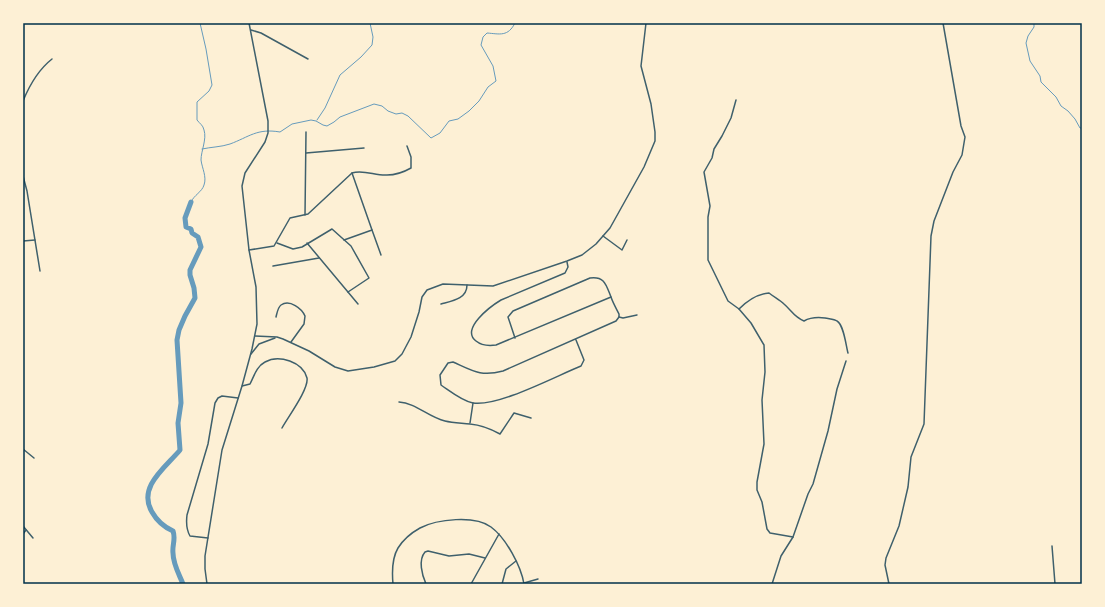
<svg xmlns="http://www.w3.org/2000/svg" width="1105" height="607" font-family="'Fira Sans Condensed',sans-serif">
	<style>
		.lines { fill: none; stroke-linecap: round; stroke-linejoin: round }
		.stream { stroke: #669bbc; stroke-width: 1 }
		.river { stroke: #669bbc; stroke-width: 5 }
		.minor { stroke: #3f606c; stroke-width: 1.5 }
		.tertiary { stroke: #3f606c; stroke-width: 1.5 }
		.neatline { fill: none; stroke: #003049; stroke-width: 1.5 }
	</style>
	<rect width="100%" height="100%" fill="#fdf0d5"/>
	<g class="lines">
		<g class="stream">
			<path d="M 1034,23 L 1034,27 L 1028,36 L 1026,43 L 1030,61 L 1040,76 L 1041,82 L 1056,97 L 1061,106 L 1068,111 L 1075,119 L 1080,128 L 1082,128"/>
			<path d="M 317,120 L 325,108 L 340,75 L 361,57 L 372,45 L 373,37 L 370,23"/>
			<path d="M 202,149 C 211,147 221,147 230,144 C 249,137 257,128 280,132 L 292,124 L 311,120 L 316,121 L 323,125 L 327,126 L 334,122 L 340,117 L 374,104 L 382,106 L 388,111 L 396,114 L 402,113 L 408,116 L 431,138 L 440,133 L 449,121 L 458,119 L 469,111 L 479,101 L 488,87 L 496,81 L 493,66 L 481,45 L 483,37 L 487,33 C 500,34 508,37 515,23"/>
			<path d="M 191,202 C 194,195 202,192 204,185 C 207,177 202,168 201,160 C 201,151 207,139 204,130 C 203,125 200,124 197,120 L 197,102 L 209,91 L 212,85 L 206,49 L 200,23"/>
		</g>
		<path class="river" d="M 183,584 C 179,574 173,564 173,553 C 172,545 176,539 173,531 C 164,527 157,521 152,512 C 137,487 166,467 180,450 L 178,423 L 181,403 L 177,340 L 179,330 L 185,316 L 195,298 L 194,288 L 190,275 L 190,270 L 201,247 L 198,237 L 192,233 L 191,229 L 186,227 L 185,218 L 191,202"/>
		<g class="minor">
			<path d="M 251,30 L 261,33 L 308,59"/>
			<path d="M 736,100 L 731,118 L 722,136 L 714,149 L 712,158 L 704,172 L 710,206 L 708,217 L 708,260 L 728,301 L 739,309 L 751,323 L 764,345 L 765,372 L 762,400 L 764,444 L 757,482 L 757,490 L 762,502 L 767,529 L 770,533 L 793,537"/>
			<path d="M 23,101 C 30,84 38,70 52,59"/>
			<path d="M 306,153 L 364,148"/>
			<path d="M 352,173 L 372,230"/>
			<path d="M 23,176 L 27,191 L 40,271"/>
			<path d="M 305,215 L 306,132"/>
			<path d="M 603,236 L 622,250 L 627,240"/>
			<path d="M 344,240 L 372,230 L 381,255"/>
			<path d="M 23,241 L 35,240"/>
			<path d="M 277,243 L 293,249 L 302,247 L 332,229 L 351,246 L 369,278 L 348,292"/>
			<path d="M 307,243 L 358,304"/>
			<path d="M 249,250 L 274,246 L 290,218 L 308,214 L 352,173 C 363,169 376,176 387,175 C 396,175 404,172 411,168 L 411,157 L 407,146"/>
			<path d="M 567,262 L 568,267 L 565,273 L 501,300 C 491,306 460,329 476,341 C 482,346 489,346 496,345 L 611,297"/>
			<path d="M 273,266 L 319,258"/>
			<path d="M 441,304 C 452,301 467,299 467,285"/>
			<path d="M 739,309 C 747,301 756,294 769,293 C 774,297 780,300 784,304 C 792,311 794,317 804,321 C 811,317 817,317 825,318 C 829,319 834,319 837,321 C 844,325 846,346 848,353"/>
			<path d="M 276,317 C 277,313 278,307 281,305 C 290,299 302,309 305,316 L 304,324 L 291,342"/>
			<path d="M 619,317 L 623,318 L 637,315"/>
			<path d="M 255,336 L 277,337 L 283,339 L 309,351 L 335,367 L 348,371 L 374,367 L 395,361 L 402,354 L 411,337 L 419,312 L 422,297 L 427,290 L 443,284 L 493,286 L 567,261 L 582,255 L 596,244 L 610,228 L 644,167 L 655,141 L 655,132 L 651,104 L 641,66 L 646,23"/>
			<path d="M 515,338 L 508,317 L 513,311 L 590,278 C 605,276 606,285 611,297 C 613,303 616,308 619,314 L 619,317 L 616,321 L 503,371 C 481,377 473,371 453,362 L 448,363 L 440,375 L 441,385 C 450,391 462,401 473,403 C 498,407 556,376 581,366 L 584,360 L 576,340"/>
			<path d="M 251,354 L 259,344 L 275,338"/>
			<path d="M 242,386 L 250,384 C 254,376 257,366 265,362 C 279,354 303,362 307,378 C 309,389 288,417 282,428"/>
			<path d="M 399,402 C 416,403 428,417 445,421 C 453,423 462,423 470,424 C 481,425 491,429 500,434 L 514,413 L 531,418"/>
			<path d="M 470,423 L 473,403"/>
			<path d="M 23,449 L 34,458"/>
			<path d="M 23,526 L 33,538"/>
			<path d="M 23,534 L 26,530"/>
			<path d="M 208,538 L 190,536 C 186,529 186,523 187,515 L 208,444 L 215,403 L 218,398 L 222,396 L 238,398"/>
			<path d="M 1052,546 L 1055,584"/>
			<path d="M 524,583 L 538,579"/>
			<path d="M 23,584 L 24,584"/>
			<path d="M 393,584 C 392,573 392,558 398,548 C 403,540 411,533 420,528 C 437,519 475,515 491,527 C 506,538 521,566 524,584"/>
			<path d="M 426,584 C 422,575 418,560 425,552 L 428,551 L 449,556 L 469,554 L 485,558"/>
			<path d="M 471,584 L 499,534"/>
			<path d="M 502,584 L 506,569 L 516,561"/>
			<path d="M 772,584 L 781,556 L 793,537 L 808,494 L 813,484 L 828,431 L 837,389 L 846,361"/>
			<path d="M 889,584 L 885,565 L 886,558 L 899,526 L 908,487 L 911,457 L 924,424 L 931,236 L 934,221 L 953,172 L 962,155 L 965,137 L 961,126 L 943,23"/>
		</g>
		<path class="tertiary" d="M 207,584 L 205,569 L 205,556 L 222,450 L 242,386 L 252,349 L 257,324 L 256,287 L 249,250 L 242,186 L 245,173 L 265,142 L 268,133 L 268,121 L 249,23"/>
	</g>
	<rect width="1105" height="607" fill="none" stroke="#fdf0d5" stroke-width="48"/>
	<rect x="24" y="24" width="1057" height="559" class="neatline"/>
</svg>
